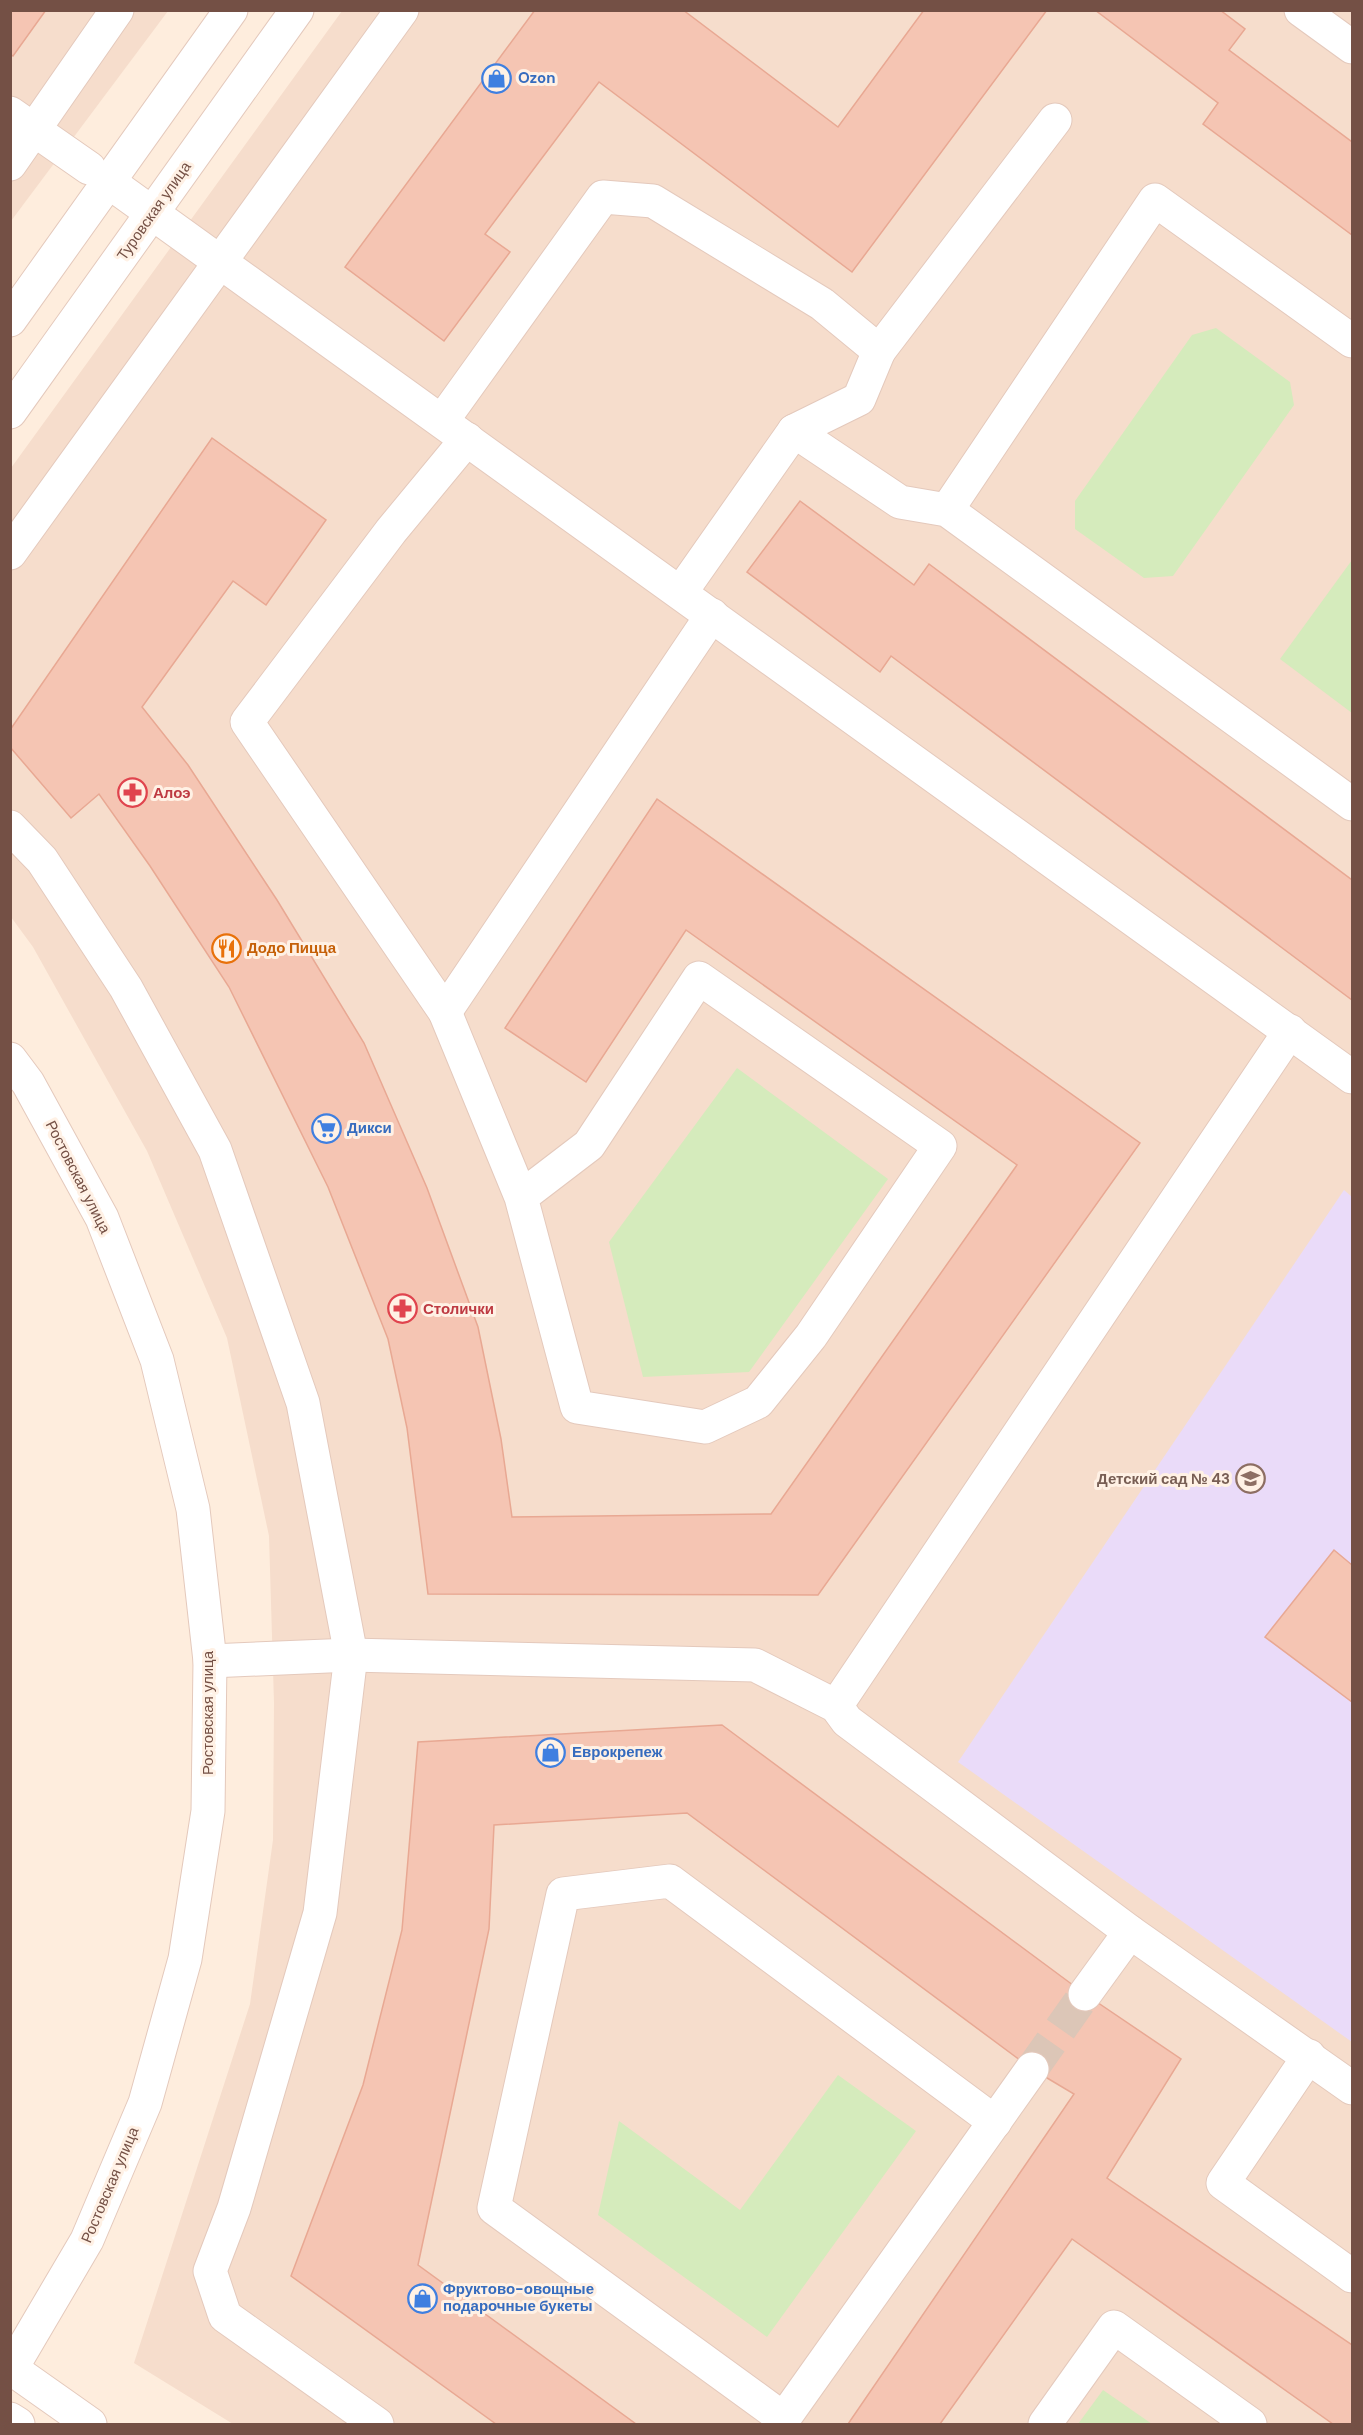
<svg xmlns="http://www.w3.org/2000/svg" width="1363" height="2435" font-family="'DM Sans',sans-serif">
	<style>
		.residential { fill: #f6ddcc }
		.education { fill: #eadbf9 }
		.green { fill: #d5ebbc }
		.building { fill: #f5c5b3; stroke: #e8a893; stroke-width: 1.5 }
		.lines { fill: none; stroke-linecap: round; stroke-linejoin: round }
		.minor-tunnel { stroke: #dcc6b7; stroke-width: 33; stroke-dasharray: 33 16; stroke-linecap: butt }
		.minor-casing { stroke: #e4c9bc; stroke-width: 35 }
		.minor { stroke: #fff; stroke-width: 33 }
		.labels { text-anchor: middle; stroke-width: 6; stroke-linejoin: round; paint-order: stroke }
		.shop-label { font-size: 15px; font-weight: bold; fill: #366cbe; stroke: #fff1e5; text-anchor: start }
		.street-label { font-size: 15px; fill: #745045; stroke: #fff1e5 }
		.health-label { font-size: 15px; font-weight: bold; fill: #be3a42; stroke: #fff1e5; text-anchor: start }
		.food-label { font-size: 15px; font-weight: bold; fill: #c56008; stroke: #fff1e5; text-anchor: start }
		.education-label { font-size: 15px; font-weight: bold; fill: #785e54; stroke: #fff1e5; text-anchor: end }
	</style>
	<rect width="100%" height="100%" fill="#feeddd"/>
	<g class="residential">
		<path d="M 11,11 L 168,11 L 11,221 Z"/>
		<path d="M 342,11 L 1352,11 L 1352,2424 L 233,2424 L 134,2363 L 250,2004 L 273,1840 L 274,1703 L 269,1536 L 227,1338 L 147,1151 L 33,947 L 11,917 L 11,468 Z"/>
	</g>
	<path class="education" d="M 1344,1190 L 1352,1197 L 1352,2042 L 958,1762 Z"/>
	<g class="green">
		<path d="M 1216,328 L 1290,382 L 1294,405 L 1173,576 L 1144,578 L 1075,529 L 1075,501 L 1192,335 Z"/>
		<path d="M 1352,560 L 1352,713 L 1280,659 Z"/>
		<path d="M 737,1068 L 888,1179 L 749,1372 L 643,1377 L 609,1242 Z"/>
		<path d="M 838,2075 L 916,2131 L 767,2337 L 598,2215 L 619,2121 L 740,2210 Z"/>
		<path d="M 1103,2390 L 1152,2424 L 1078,2424 Z"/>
	</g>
	<g class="building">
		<path d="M 10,10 L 46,10 L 13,56 L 10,54 Z"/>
		<path d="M 535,10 L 683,10 L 838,127 L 924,10 L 1047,10 L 852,272 L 599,82 L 485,234 L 510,252 L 444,341 L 345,267 Z"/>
		<path d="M 1095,10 L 1220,10 L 1245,29 L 1229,50 L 1352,142 L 1352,235 L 1203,124 L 1218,103 Z"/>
		<path d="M 212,438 L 326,520 L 266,605 L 233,581 L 142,707 L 188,765 L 277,900 L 364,1043 L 427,1188 L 478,1327 L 501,1439 L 512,1517 L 771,1514 L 1017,1165 L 686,930 L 586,1082 L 505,1028 L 657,799 L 1140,1143 L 818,1595 L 428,1594 L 407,1428 L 388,1339 L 328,1187 L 229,987 L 150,866 L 99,794 L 71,818 L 10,747 L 10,730 Z"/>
		<path d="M 800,501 L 914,585 L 929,564 L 1352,880 L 1352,1000 L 891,656 L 880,672 L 747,572 Z"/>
		<path d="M 1334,1550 L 1352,1565 L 1352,1702 L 1265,1637 Z"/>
		<path d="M 722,1725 L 1085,1994 L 1181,2059 L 1107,2178 L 1352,2345 L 1352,2424 L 1333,2424 L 1072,2239 L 940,2424 L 848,2424 L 1074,2094 L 1032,2069 L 687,1813 L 494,1825 L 489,1929 L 418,2265 L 636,2424 L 496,2424 L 291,2276 L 363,2085 L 402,1930 L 418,1742 Z"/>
	</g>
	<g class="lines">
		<path class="minor-tunnel" d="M 1032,2069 L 1085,1994"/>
		<defs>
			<g id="minor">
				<path d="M 1301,10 L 1352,47"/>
				<path d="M 10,113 L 89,168"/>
				<path d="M 10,164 L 117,10"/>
				<path d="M 109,182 L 1352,1077"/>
				<path d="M 10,320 L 231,10"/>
				<path d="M 879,351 L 1055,120"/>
				<path d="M 10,412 L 297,10"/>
				<path d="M 442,421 L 603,197 L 653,201 L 822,304 L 879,351 L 859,399 L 794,431 L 681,592"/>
				<path d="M 794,431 L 900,502 L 947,510 L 1352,804"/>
				<path d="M 467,439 L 391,531 L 247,722 L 445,1012 L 521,1197 L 577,1407 L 705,1427 L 758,1402 L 811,1336 L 940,1146 L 699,978 L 589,1145 L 521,1197"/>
				<path d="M 947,510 L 1155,200 L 1352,341"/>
				<path d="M 10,553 L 402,10"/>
				<path d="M 10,827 L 42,860 L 126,988 L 215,1150 L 303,1403 L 351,1655 L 320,1913 L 234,2208 L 210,2271 L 225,2316 L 377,2424"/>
				<path d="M 445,1012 L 712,615"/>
				<path d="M 10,1059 L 28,1083 L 102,1218 L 157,1360 L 193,1509 L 210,1661 L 208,1811 L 185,1959 L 145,2103 L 87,2240 L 10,2371"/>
				<path d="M 210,1661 L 351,1655 L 755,1665 L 836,1706 L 847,1721 L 1130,1932 L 1352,2088"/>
				<path d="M 836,1706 L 1290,1031"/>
				<path d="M 1085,1994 L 1130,1932"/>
				<path d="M 1309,2056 L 1223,2183 L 1352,2276"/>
				<path d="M 12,2369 L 90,2424"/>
				<path d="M 10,2419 L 18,2424"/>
				<path d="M 784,2419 L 494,2208 L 563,1894 L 670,1881 L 995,2122"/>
				<path d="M 780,2424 L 1032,2069"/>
				<path d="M 1045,2424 L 1114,2327 L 1250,2424"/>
			</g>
		</defs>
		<use href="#minor" class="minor-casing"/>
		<use href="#minor" class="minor"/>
	</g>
	<defs>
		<symbol id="shop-ring" viewBox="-11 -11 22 22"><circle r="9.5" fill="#fff1e5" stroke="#3f7fe0" stroke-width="1.5"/><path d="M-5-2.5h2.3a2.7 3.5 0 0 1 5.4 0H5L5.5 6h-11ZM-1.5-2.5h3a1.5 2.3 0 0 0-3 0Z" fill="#3f7fe0"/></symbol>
		<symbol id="pharmacy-ring" viewBox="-11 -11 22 22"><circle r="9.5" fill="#fff1e5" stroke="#e0444e" stroke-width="1.5"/><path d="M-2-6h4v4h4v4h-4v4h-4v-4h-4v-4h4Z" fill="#e0444e"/></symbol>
		<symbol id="restaurant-ring" viewBox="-11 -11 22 22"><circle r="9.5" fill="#fff1e5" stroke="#e8710a" stroke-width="1.5"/><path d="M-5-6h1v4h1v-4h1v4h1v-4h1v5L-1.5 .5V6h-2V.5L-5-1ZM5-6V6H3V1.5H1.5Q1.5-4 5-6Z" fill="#e8710a"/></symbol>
		<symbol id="supermarket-ring" viewBox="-11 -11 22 22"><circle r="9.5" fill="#fff1e5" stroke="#3f7fe0" stroke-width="1.5"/><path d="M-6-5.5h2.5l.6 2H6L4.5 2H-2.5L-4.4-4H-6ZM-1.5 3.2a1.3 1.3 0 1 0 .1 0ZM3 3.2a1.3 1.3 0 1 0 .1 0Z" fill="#3f7fe0"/></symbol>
		<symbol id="school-ring" viewBox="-11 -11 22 22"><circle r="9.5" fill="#fff1e5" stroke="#8d6e63" stroke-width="1.5"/><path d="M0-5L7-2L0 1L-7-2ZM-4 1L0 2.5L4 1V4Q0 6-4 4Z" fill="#8d6e63"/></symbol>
	</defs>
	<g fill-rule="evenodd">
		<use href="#shop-ring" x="480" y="62" width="33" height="33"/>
		<use href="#pharmacy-ring" x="116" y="776" width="33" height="33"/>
		<use href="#restaurant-ring" x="210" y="932" width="33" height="33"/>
		<use href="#supermarket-ring" x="310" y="1112" width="33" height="33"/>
		<use href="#pharmacy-ring" x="386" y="1292" width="33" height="33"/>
		<use href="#school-ring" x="1234" y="1462" width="33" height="33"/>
		<use href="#shop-ring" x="534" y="1736" width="33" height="33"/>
		<use href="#shop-ring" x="406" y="2282" width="33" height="33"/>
	</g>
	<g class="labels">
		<g class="shop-label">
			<text x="518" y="83">Ozon</text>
			<text x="347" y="1133">Дикси</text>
			<text x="572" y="1757">Еврокрепеж</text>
			<text x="443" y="2294">Фруктово-овощные<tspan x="443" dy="17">подарочные букеты</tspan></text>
		</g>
		<g class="street-label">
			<text transform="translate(154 211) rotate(-55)" y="5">Туровская улица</text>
			<text transform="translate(78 1177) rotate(63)" y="5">Ростовская улица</text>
			<text transform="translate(208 1713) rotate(-90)" y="5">Ростовская улица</text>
			<text transform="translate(110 2185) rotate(-67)" y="5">Ростовская улица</text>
		</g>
		<g class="health-label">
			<text x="153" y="798">Алоэ</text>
			<text x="423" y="1314">Столички</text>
		</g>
		<g class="food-label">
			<text x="247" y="953">Додо Пицца</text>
		</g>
		<g class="education-label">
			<text x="1230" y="1484">Детский сад № 43</text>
		</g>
	</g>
	<rect width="1363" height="2435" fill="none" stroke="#745045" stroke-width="24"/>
</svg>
